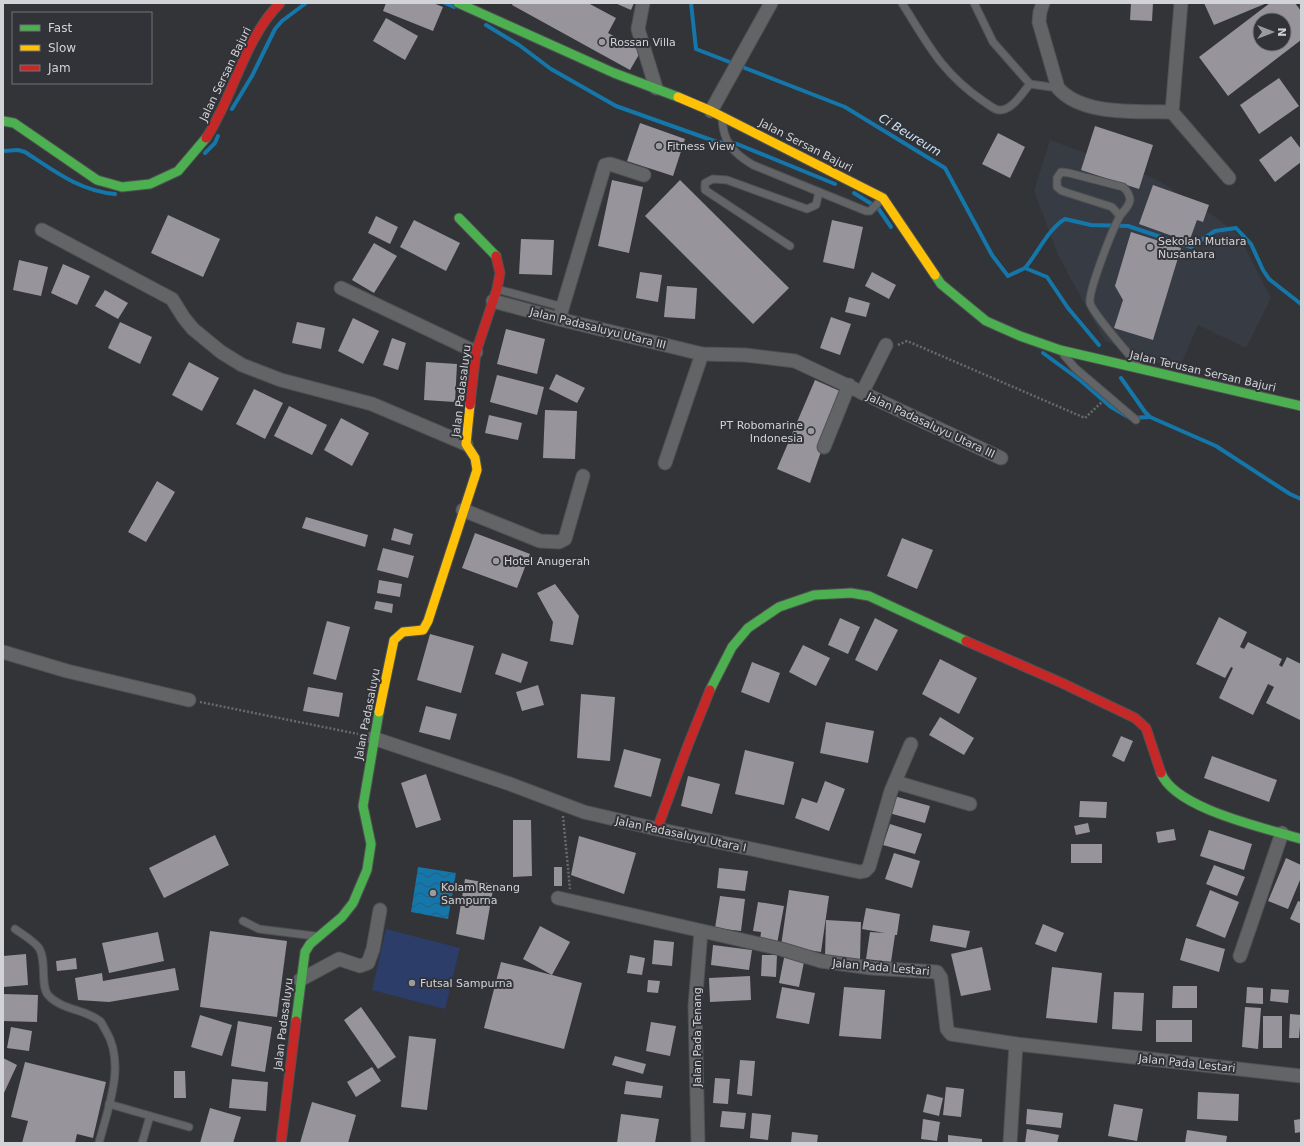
<svg xmlns="http://www.w3.org/2000/svg" width="1304" height="1146" font-family="'DejaVu Sans',sans-serif">
	<style>
		.built { fill: #373b44 }
		.pitch { fill: #2b3d68 }
		.water { fill: url(#water-waves) }
		.lines { fill: none; stroke-linecap: round; stroke-linejoin: round }
		.stream { stroke: #1576aa; stroke-width: 4 }
		.building { fill: #98949b; fill-rule: evenodd }
		.lane-casing { stroke: #4f5053; stroke-width: 9 }
		.street-casing { stroke: #4f5053; stroke-width: 15 }
		.fast-casing { stroke: #4f5053; stroke-width: 11 }
		.slow-casing { stroke: #4f5053; stroke-width: 11 }
		.jam-casing { stroke: #4f5053; stroke-width: 11 }
		.path { stroke: #686a6c; stroke-width: 2.5; stroke-dasharray: 2 2; stroke-linecap: butt }
		.lane { stroke: #636466; stroke-width: 7 }
		.street { stroke: #636466; stroke-width: 13 }
		.fast { stroke: #4caf50; stroke-width: 9 }
		.slow { stroke: #ffc107; stroke-width: 9 }
		.jam { stroke: #c62828; stroke-width: 9 }
		.poi-dot { fill: #9a9b9f; stroke: #313338; stroke-width: 1.5 }
		.labels { text-anchor: middle; stroke-width: 4; stroke-linejoin: round; paint-order: stroke }
		.poi-label { font-size: 11px; fill: #d2d3d7; stroke: #313338; text-anchor: start }
		.street-label { font-size: 11px; fill: #d2d3d7; stroke: #313338 }
		.water-label { font-size: 12px; font-style: italic; fill: #cee2f2; stroke: #313338 }
	</style>
	<defs>
		<pattern id="water-waves" width="16" height="10" patternUnits="userSpaceOnUse"><rect width="16" height="10" fill="#1576aa"/><path d="M0 5q4-4 8 0t8 0" fill="none" stroke="#266080"/></pattern>
	</defs>
	<rect width="100%" height="100%" fill="#323437"/>
	<path class="built" d="M 1050,140 L 1154,178 L 1214,216 L 1239,236 L 1271,298 L 1246,348 L 1198,325 L 1178,371 L 1105,341 L 1059,257 L 1034,191 Z"/>
	<path class="pitch" d="M 386,929 L 460,948 L 445,1009 L 372,990 Z"/>
	<path class="water" d="M 418,867 L 456,873 L 448,919 L 411,912 Z"/>
	<g class="lines">
		<g class="stream">
			<path d="M 445,3 L 454,7"/>
			<path d="M 691,3 L 696,49 L 845,107 L 945,168 L 992,255 L 1008,276 L 1025,268 L 1047,277 L 1068,308 L 1099,345"/>
			<path d="M 486,25 L 519,45 L 551,69 L 616,106 L 717,142 L 737,144 L 835,184"/>
			<path d="M 232,109 L 252,76 L 275,29 L 282,21 L 306,3"/>
			<path d="M 3,151 L 18,150 L 25,152 C 53,170 79,191 115,194"/>
			<path d="M 205,153 L 215,143 L 218,136"/>
			<path d="M 854,193 L 878,208 L 891,227"/>
			<path d="M 1025,268 C 1038,253 1048,229 1065,219 L 1091,225 L 1128,226 L 1191,247 L 1215,231 L 1236,228 L 1251,244 L 1263,270 L 1269,279 L 1301,304"/>
			<path d="M 1043,353 L 1080,380 L 1111,407 L 1130,418 L 1150,417"/>
			<path d="M 1121,378 L 1145,412 L 1150,417 L 1216,446 L 1290,494 L 1301,499"/>
		</g>
	</g>
	<g class="building">
		<path d="M 386,3 L 433,3 L 443,7 L 433,31 L 383,11 Z"/>
		<path d="M 513,3 L 588,3 L 616,18 L 608,33 L 641,51 L 630,70 L 512,5 Z"/>
		<path d="M 615,3 L 634,3 L 631,10 Z"/>
		<path d="M 1131,3 L 1153,3 L 1152,21 L 1130,20 Z"/>
		<path d="M 1204,3 L 1267,3 L 1214,25 Z"/>
		<path d="M 1270,3 L 1295,3 L 1301,11 L 1301,40 L 1228,96 L 1199,57 ZM 1260,20 L 1284,20 L 1284,44 L 1260,44 Z"/>
		<path d="M 386,18 L 418,36 L 405,60 L 373,41 Z"/>
		<path d="M 1279,78 L 1299,106 L 1259,134 L 1240,105 Z"/>
		<path d="M 640,123 L 685,139 L 673,176 L 627,161 Z"/>
		<path d="M 1095,126 L 1153,145 L 1139,189 L 1081,170 Z"/>
		<path d="M 998,133 L 1025,147 L 1010,178 L 982,164 Z"/>
		<path d="M 1291,136 L 1301,149 L 1301,162 L 1275,182 L 1259,160 Z"/>
		<path d="M 612,180 L 643,187 L 629,253 L 598,246 Z"/>
		<path d="M 680,180 L 789,288 L 753,324 L 645,216 Z"/>
		<path d="M 1153,185 L 1209,205 L 1203,222 L 1197,220 L 1189,242 L 1139,224 Z"/>
		<path d="M 168,215 L 220,239 L 203,277 L 151,253 Z"/>
		<path d="M 376,216 L 398,227 L 390,244 L 368,233 Z"/>
		<path d="M 414,220 L 460,243 L 446,271 L 400,247 Z"/>
		<path d="M 832,220 L 863,227 L 854,269 L 823,262 Z"/>
		<path d="M 1131,232 L 1181,248 L 1153,340 L 1114,328 L 1123,300 L 1115,286 Z"/>
		<path d="M 521,239 L 554,240 L 552,275 L 519,274 Z"/>
		<path d="M 374,243 L 397,256 L 374,293 L 352,280 Z"/>
		<path d="M 19,260 L 48,267 L 41,296 L 13,290 Z"/>
		<path d="M 63,264 L 90,276 L 77,305 L 51,293 Z"/>
		<path d="M 640,272 L 662,275 L 658,302 L 636,298 Z"/>
		<path d="M 872,272 L 896,285 L 889,299 L 865,286 Z"/>
		<path d="M 667,286 L 697,288 L 695,319 L 664,317 Z"/>
		<path d="M 105,290 L 128,303 L 118,319 L 95,306 Z"/>
		<path d="M 849,297 L 870,303 L 866,317 L 845,312 Z"/>
		<path d="M 831,317 L 851,324 L 840,355 L 820,348 Z"/>
		<path d="M 353,318 L 379,331 L 363,364 L 338,351 Z"/>
		<path d="M 120,322 L 152,337 L 140,364 L 108,348 Z"/>
		<path d="M 297,322 L 325,328 L 321,349 L 292,343 Z"/>
		<path d="M 506,329 L 545,339 L 537,374 L 497,364 Z"/>
		<path d="M 392,338 L 406,343 L 398,370 L 383,365 Z"/>
		<path d="M 189,362 L 219,378 L 202,411 L 172,395 Z"/>
		<path d="M 426,362 L 457,364 L 455,402 L 424,400 Z"/>
		<path d="M 556,374 L 585,388 L 577,403 L 549,389 Z"/>
		<path d="M 497,375 L 544,387 L 537,415 L 490,402 Z"/>
		<path d="M 815,380 L 842,392 L 810,483 L 777,469 Z"/>
		<path d="M 254,389 L 283,403 L 265,439 L 236,424 Z"/>
		<path d="M 289,406 L 327,425 L 312,455 L 274,436 Z"/>
		<path d="M 545,410 L 577,411 L 575,459 L 543,458 Z"/>
		<path d="M 489,415 L 522,423 L 518,440 L 485,433 Z"/>
		<path d="M 341,418 L 369,433 L 352,466 L 324,450 Z"/>
		<path d="M 157,481 L 175,492 L 146,542 L 128,532 Z"/>
		<path d="M 306,517 L 368,535 L 365,547 L 302,528 Z"/>
		<path d="M 394,528 L 413,534 L 410,545 L 391,540 Z"/>
		<path d="M 475,533 L 530,554 L 517,588 L 462,568 Z"/>
		<path d="M 902,538 L 933,550 L 917,589 L 887,576 Z"/>
		<path d="M 383,548 L 414,556 L 408,578 L 377,570 Z"/>
		<path d="M 379,580 L 402,584 L 400,597 L 377,593 Z"/>
		<path d="M 555,584 L 579,616 L 573,645 L 550,641 L 553,622 L 537,593 Z"/>
		<path d="M 376,601 L 393,604 L 392,613 L 374,609 Z"/>
		<path d="M 1219,617 L 1247,632 L 1240,647 L 1244,649 L 1248,642 L 1282,659 L 1279,665 L 1282,667 L 1287,657 L 1301,664 L 1300,720 L 1266,703 L 1274,687 L 1268,684 L 1253,715 L 1219,698 L 1233,668 L 1231,667 L 1225,678 L 1196,664 Z"/>
		<path d="M 840,618 L 860,627 L 848,654 L 828,645 Z"/>
		<path d="M 875,618 L 898,630 L 877,671 L 855,660 Z"/>
		<path d="M 327,621 L 350,627 L 336,680 L 313,674 Z"/>
		<path d="M 430,634 L 474,646 L 461,693 L 417,680 Z"/>
		<path d="M 803,645 L 830,658 L 816,686 L 789,672 Z"/>
		<path d="M 502,653 L 528,662 L 521,683 L 495,674 Z"/>
		<path d="M 940,659 L 977,678 L 959,714 L 922,694 Z"/>
		<path d="M 752,662 L 780,673 L 769,703 L 741,692 Z"/>
		<path d="M 538,685 L 544,705 L 522,711 L 516,692 Z"/>
		<path d="M 308,687 L 343,693 L 339,717 L 303,711 Z"/>
		<path d="M 581,694 L 615,697 L 610,761 L 577,758 Z"/>
		<path d="M 426,706 L 457,714 L 450,740 L 419,732 Z"/>
		<path d="M 940,717 L 974,738 L 964,755 L 929,735 Z"/>
		<path d="M 826,722 L 874,731 L 868,763 L 820,753 Z"/>
		<path d="M 1121,736 L 1133,741 L 1124,762 L 1112,756 Z"/>
		<path d="M 624,749 L 661,759 L 651,797 L 614,787 Z"/>
		<path d="M 745,750 L 794,762 L 784,805 L 735,794 Z"/>
		<path d="M 1212,756 L 1277,780 L 1269,802 L 1204,778 Z"/>
		<path d="M 426,774 L 441,820 L 416,828 L 401,783 Z"/>
		<path d="M 688,776 L 720,784 L 712,814 L 681,806 Z"/>
		<path d="M 825,781 L 845,789 L 829,831 L 795,818 L 802,798 L 817,803 Z"/>
		<path d="M 894,796 L 930,806 L 925,823 L 889,813 Z"/>
		<path d="M 1080,801 L 1107,802 L 1106,818 L 1079,817 Z"/>
		<path d="M 513,820 L 531,820 L 532,876 L 513,877 Z"/>
		<path d="M 1088,823 L 1090,832 L 1076,835 L 1074,826 Z"/>
		<path d="M 890,824 L 922,834 L 915,854 L 883,845 Z"/>
		<path d="M 1174,829 L 1176,840 L 1158,843 L 1156,832 Z"/>
		<path d="M 1209,830 L 1252,844 L 1244,870 L 1200,856 Z"/>
		<path d="M 215,835 L 229,865 L 164,898 L 149,868 Z"/>
		<path d="M 579,836 L 636,853 L 624,894 L 571,875 Z"/>
		<rect x="1071" y="844" width="31" height="19"/>
		<path d="M 894,853 L 920,861 L 912,888 L 885,879 Z"/>
		<path d="M 1286,858 L 1301,865 L 1301,881 L 1300,880 L 1288,909 L 1268,901 Z"/>
		<path d="M 1214,865 L 1245,877 L 1237,896 L 1206,884 Z"/>
		<rect x="554" y="867" width="8" height="19"/>
		<path d="M 719,868 L 748,871 L 745,891 L 717,888 Z"/>
		<path d="M 465,879 L 494,884 L 484,940 L 456,934 Z"/>
		<path d="M 789,890 L 829,896 L 821,952 L 781,946 Z"/>
		<path d="M 1210,890 L 1239,902 L 1225,938 L 1196,926 Z"/>
		<path d="M 720,896 L 745,899 L 741,931 L 715,928 Z"/>
		<path d="M 1298,901 L 1301,902 L 1301,924 L 1290,919 Z"/>
		<path d="M 758,902 L 784,906 L 777,944 L 760,941 L 761,932 L 753,931 Z"/>
		<path d="M 866,908 L 900,914 L 897,935 L 895,935 L 891,962 L 866,959 L 870,932 L 885,933 L 862,929 Z"/>
		<path d="M 826,920 L 861,922 L 860,959 L 825,957 Z"/>
		<path d="M 1043,924 L 1064,933 L 1056,952 L 1035,944 Z"/>
		<path d="M 933,925 L 970,931 L 966,948 L 930,941 Z"/>
		<path d="M 540,926 L 570,942 L 552,975 L 582,983 L 564,1049 L 484,1028 L 501,962 L 552,975 L 523,959 Z"/>
		<path d="M 210,931 L 287,941 L 277,1017 L 200,1007 Z"/>
		<path d="M 158,932 L 164,961 L 109,973 L 102,943 Z"/>
		<path d="M 1186,938 L 1225,949 L 1219,972 L 1180,960 Z"/>
		<path d="M 654,940 L 674,942 L 672,966 L 652,964 Z"/>
		<path d="M 713,945 L 752,950 L 749,970 L 711,965 Z"/>
		<path d="M 982,947 L 991,990 L 961,996 L 951,954 Z"/>
		<path d="M 785,953 L 805,957 L 799,987 L 779,983 Z"/>
		<path d="M 26,954 L 28,985 L 3,987 L 3,956 Z"/>
		<path d="M 630,955 L 645,958 L 642,975 L 627,973 Z"/>
		<path d="M 762,955 L 777,955 L 776,977 L 761,976 Z"/>
		<path d="M 76,958 L 77,969 L 57,971 L 56,961 Z"/>
		<path d="M 1052,967 L 1102,973 L 1097,1023 L 1046,1018 Z"/>
		<path d="M 175,968 L 179,990 L 109,1002 L 78,1000 L 75,978 L 102,973 L 103,981 Z"/>
		<path d="M 750,976 L 751,1000 L 710,1002 L 709,978 Z"/>
		<path d="M 648,980 L 660,981 L 658,993 L 647,992 Z"/>
		<path d="M 1173,986 L 1197,986 L 1197,1008 L 1172,1008 Z"/>
		<path d="M 782,987 L 815,993 L 809,1024 L 776,1018 Z"/>
		<path d="M 844,987 L 885,990 L 881,1039 L 839,1036 Z"/>
		<path d="M 1247,987 L 1263,988 L 1263,1004 L 1246,1003 Z"/>
		<path d="M 1271,989 L 1289,990 L 1288,1003 L 1270,1001 Z"/>
		<path d="M 1114,992 L 1144,993 L 1142,1031 L 1112,1029 Z"/>
		<path d="M 3,994 L 38,995 L 37,1022 L 3,1021 Z"/>
		<path d="M 361,1007 L 396,1057 L 378,1069 L 344,1020 Z"/>
		<path d="M 1245,1007 L 1261,1008 L 1258,1049 L 1242,1047 Z"/>
		<path d="M 1290,1014 L 1301,1015 L 1299,1038 L 1289,1038 Z"/>
		<path d="M 200,1015 L 232,1025 L 222,1056 L 191,1047 Z"/>
		<rect x="1263" y="1016" width="19" height="32"/>
		<rect x="1156" y="1020" width="36" height="22"/>
		<path d="M 238,1021 L 272,1027 L 265,1072 L 231,1066 Z"/>
		<path d="M 651,1022 L 676,1026 L 670,1056 L 646,1051 Z"/>
		<path d="M 11,1027 L 32,1031 L 29,1051 L 7,1048 Z"/>
		<path d="M 409,1036 L 436,1039 L 427,1110 L 401,1107 Z"/>
		<path d="M 615,1056 L 646,1064 L 643,1074 L 612,1065 Z"/>
		<path d="M 3,1058 L 17,1065 L 3,1095 Z"/>
		<path d="M 740,1060 L 755,1061 L 752,1096 L 737,1094 Z"/>
		<path d="M 25,1062 L 106,1082 L 93,1138 L 77,1134 L 75,1143 L 22,1143 L 28,1121 L 11,1117 Z"/>
		<path d="M 372,1067 L 381,1081 L 356,1097 L 347,1082 Z"/>
		<path d="M 174,1071 L 185,1071 L 186,1098 L 174,1098 Z"/>
		<path d="M 715,1078 L 730,1079 L 728,1104 L 713,1103 Z"/>
		<path d="M 232,1079 L 268,1082 L 266,1111 L 229,1108 Z"/>
		<path d="M 626,1081 L 663,1086 L 661,1098 L 624,1094 Z"/>
		<path d="M 946,1087 L 964,1089 L 961,1117 L 943,1115 Z"/>
		<path d="M 1198,1092 L 1239,1094 L 1238,1121 L 1197,1119 Z"/>
		<path d="M 927,1094 L 943,1098 L 939,1116 L 923,1112 Z"/>
		<path d="M 312,1102 L 356,1115 L 348,1143 L 300,1143 Z"/>
		<path d="M 1114,1104 L 1143,1109 L 1137,1141 L 1108,1136 Z"/>
		<path d="M 210,1108 L 241,1117 L 233,1143 L 200,1143 Z"/>
		<path d="M 1027,1109 L 1063,1113 L 1061,1128 L 1026,1124 Z"/>
		<path d="M 722,1111 L 746,1113 L 744,1129 L 720,1127 Z"/>
		<path d="M 752,1113 L 771,1115 L 768,1140 L 750,1138 Z"/>
		<path d="M 621,1114 L 659,1119 L 655,1143 L 617,1143 Z"/>
		<path d="M 923,1119 L 940,1122 L 937,1141 L 921,1139 Z"/>
		<path d="M 1301,1119 L 1301,1132 L 1295,1133 L 1294,1120 Z"/>
		<path d="M 1027,1129 L 1059,1135 L 1057,1143 L 1025,1143 Z"/>
		<path d="M 1187,1130 L 1227,1136 L 1226,1143 L 1185,1143 Z"/>
		<path d="M 792,1132 L 818,1135 L 817,1143 L 791,1143 Z"/>
		<path d="M 948,1135 L 982,1139 L 982,1143 L 948,1143 Z"/>
	</g>
	<g class="lines">
		<defs>
			<g id="lane">
				<path d="M 902,3 C 928,44 941,72 983,101 C 988,104 995,111 1001,110 C 1013,109 1023,92 1030,84 L 1058,88"/>
				<path d="M 974,3 L 993,42 L 1030,84"/>
				<path d="M 722,118 C 723,142 733,153 753,165 L 866,211 L 870,211 L 882,199"/>
				<path d="M 1120,216 L 1112,207 L 1062,191 L 1057,187 L 1057,178 L 1061,172 L 1069,173 L 1123,187 C 1127,190 1130,196 1130,200 C 1129,207 1123,211 1120,216 C 1113,228 1088,291 1090,303 C 1093,314 1127,352 1137,364"/>
				<path d="M 790,246 L 705,190 L 705,183 L 713,179 L 727,180 L 807,209 L 816,205 L 819,192"/>
				<path d="M 497,289 L 563,307"/>
				<path d="M 1064,355 L 1075,368 L 1136,420"/>
				<path d="M 243,921 L 259,929 L 315,936"/>
				<path d="M 15,929 C 22,934 34,941 39,948 C 47,961 40,985 48,995 C 61,1010 85,1009 100,1021 C 102,1023 104,1028 106,1031 C 126,1064 108,1108 99,1143"/>
				<path d="M 109,1104 L 189,1127"/>
				<path d="M 142,1143 L 150,1116"/>
			</g>
			<g id="street">
				<path d="M 643,3 L 638,29 L 656,88"/>
				<path d="M 1043,3 L 1040,12 L 1039,22 L 1058,88 C 1082,116 1138,111 1172,112"/>
				<path d="M 1181,3 L 1172,112 L 1229,178"/>
				<path d="M 711,111 L 771,3"/>
				<path d="M 42,230 L 172,299 L 184,318 L 193,329 L 221,352 L 242,365 L 281,380 L 372,404 L 466,444"/>
				<path d="M 341,288 L 476,352"/>
				<path d="M 493,301 L 559,319 L 702,354 L 745,355 L 795,361 L 1001,458"/>
				<path d="M 559,319 L 605,165 L 610,164 L 644,175"/>
				<path d="M 862,393 L 886,345"/>
				<path d="M 824,447 L 849,385"/>
				<path d="M 665,463 L 702,354"/>
				<path d="M 463,510 L 540,541 L 559,542 L 565,539 L 583,476"/>
				<path d="M 3,652 L 67,671 L 189,700"/>
				<path d="M 373,738 L 510,784 L 584,812 L 657,829 L 860,872 L 865,871 L 869,867 L 891,791 L 911,744"/>
				<path d="M 895,782 L 970,804"/>
				<path d="M 558,898 L 781,949 L 821,961 L 871,968 L 937,972 L 941,978 L 947,1029 L 951,1034 L 1016,1044 L 1301,1076"/>
				<path d="M 1240,956 L 1282,833"/>
				<path d="M 300,980 L 339,959 L 360,966 L 368,963 L 373,949 L 380,910"/>
				<path d="M 698,1143 L 695,1006 L 701,931"/>
				<path d="M 1010,1143 L 1016,1044"/>
			</g>
			<g id="fast">
				<path d="M 458,3 L 614,73 L 678,97"/>
				<path d="M 3,121 L 14,123 L 97,180 L 122,187 L 150,184 L 178,171 L 206,138"/>
				<path d="M 459,218 L 496,256"/>
				<path d="M 935,275 L 941,284 L 986,321 L 1020,336 L 1060,350 L 1301,406"/>
				<path d="M 710,690 L 732,647 L 748,628 L 779,607 L 814,595 L 851,593 L 869,596 L 966,641"/>
				<path d="M 1161,773 C 1175,809 1266,828 1301,839"/>
				<path d="M 296,1021 L 305,952 L 310,944 L 342,917 L 353,903 L 367,870 L 371,844 L 363,806 L 379,712"/>
			</g>
			<g id="slow">
				<path d="M 678,97 L 711,111 L 883,198 L 935,275"/>
				<path d="M 379,712 L 394,640 L 403,632 L 423,630 L 428,621 L 477,470 L 475,458 L 466,444 L 470,405"/>
			</g>
			<g id="jam">
				<path d="M 206,138 C 212,130 216,120 221,111 C 239,74 251,32 280,3"/>
				<path d="M 470,405 L 476,352 L 497,289 L 500,273 L 496,256"/>
				<path d="M 966,641 L 1062,683 L 1135,718 L 1146,728 L 1161,773"/>
				<path d="M 657,829 L 688,745 L 710,690"/>
				<path d="M 281,1143 L 296,1021"/>
			</g>
		</defs>
		<use href="#lane" class="lane-casing"/>
		<use href="#street" class="street-casing"/>
		<use href="#fast" class="fast-casing"/>
		<use href="#slow" class="slow-casing"/>
		<use href="#jam" class="jam-casing"/>
		<g class="path">
			<path d="M 898,345 L 907,341 L 1085,418 L 1102,402"/>
			<path d="M 200,702 L 358,734"/>
			<path d="M 563,816 L 570,889"/>
		</g>
		<use href="#lane" class="lane"/>
		<use href="#street" class="street"/>
		<use href="#fast" class="fast"/>
		<use href="#slow" class="slow"/>
		<use href="#jam" class="jam"/>
	</g>
	<g class="poi-dot">
		<circle cx="602" cy="42" r="4"/>
		<circle cx="659" cy="146" r="4"/>
		<circle cx="1150" cy="247" r="4"/>
		<circle cx="811" cy="431" r="4"/>
		<circle cx="496" cy="561" r="4"/>
		<circle cx="433" cy="893" r="4"/>
		<circle cx="412" cy="983" r="4"/>
	</g>
	<g class="labels">
		<g class="poi-label">
			<text x="610" y="46">Rossan Villa</text>
			<text x="667" y="150">Fitness View</text>
			<text x="1158" y="245">Sekolah Mutiara<tspan x="1158" dy="13">Nusantara</tspan></text>
			<text x="803" y="429" text-anchor="end">PT Robomarine<tspan x="803" dy="13">Indonesia</tspan></text>
			<text x="504" y="565">Hotel Anugerah</text>
			<text x="441" y="891">Kolam Renang<tspan x="441" dy="13">Sampurna</tspan></text>
			<text x="420" y="987">Futsal Sampurna</text>
		</g>
		<g class="street-label">
			<text transform="translate(225 74) rotate(-64)" y="4">Jalan Sersan Bajuri</text>
			<text transform="translate(806 145) rotate(27)" y="4">Jalan Sersan Bajuri</text>
			<text transform="translate(598 328) rotate(14)" y="4">Jalan Padasaluyu Utara III</text>
			<text transform="translate(1203 371) rotate(13)" y="4">Jalan Terusan Sersan Bajuri</text>
			<text transform="translate(461 391) rotate(-83)" y="4">Jalan Padasaluyu</text>
			<text transform="translate(931 425) rotate(25)" y="4">Jalan Padasaluyu Utara III</text>
			<text transform="translate(367 714) rotate(-79)" y="4">Jalan Padasaluyu</text>
			<text transform="translate(681 834) rotate(12)" y="4">Jalan Padasaluyu Utara I</text>
			<text transform="translate(881 967) rotate(5)" y="4">Jalan Pada Lestari</text>
			<text transform="translate(283 1024) rotate(-83)" y="4">Jalan Padasaluyu</text>
			<text transform="translate(697 1037) rotate(-90)" y="4">Jalan Pada Tenang</text>
			<text transform="translate(1187 1063) rotate(6)" y="4">Jalan Pada Lestari</text>
		</g>
		<g class="water-label">
			<text transform="translate(910 135) rotate(31)" y="4">Ci Beureum</text>
		</g>
	</g>
	<rect width="1304" height="1146" fill="none" stroke="#d2d3d7" stroke-width="8"/>
	<rect x="12" y="12" width="140" height="72" fill="#313338" stroke="#717378"/>
	<rect x="20" y="25" width="20" height="6" fill="#4caf50" stroke="#717378"/>
	<text x="48" y="32" font-size="12" fill="#d2d3d7">Fast</text>
	<rect x="20" y="45" width="20" height="6" fill="#ffc107" stroke="#717378"/>
	<text x="48" y="52" font-size="12" fill="#d2d3d7">Slow</text>
	<rect x="20" y="65" width="20" height="6" fill="#c62828" stroke="#717378"/>
	<text x="48" y="72" font-size="12" fill="#d2d3d7">Jam</text>
	<g transform="translate(1272 32) rotate(90)"><circle r="19" fill="#313338" stroke="#717378"/>
	<path d="M0-3L7 15L0 10L-7 15Z" fill="#9a9b9f"/>
	<text y="-6" font-size="11" font-weight="bold" text-anchor="middle" fill="#d2d3d7">N</text>
	</g>
</svg>
